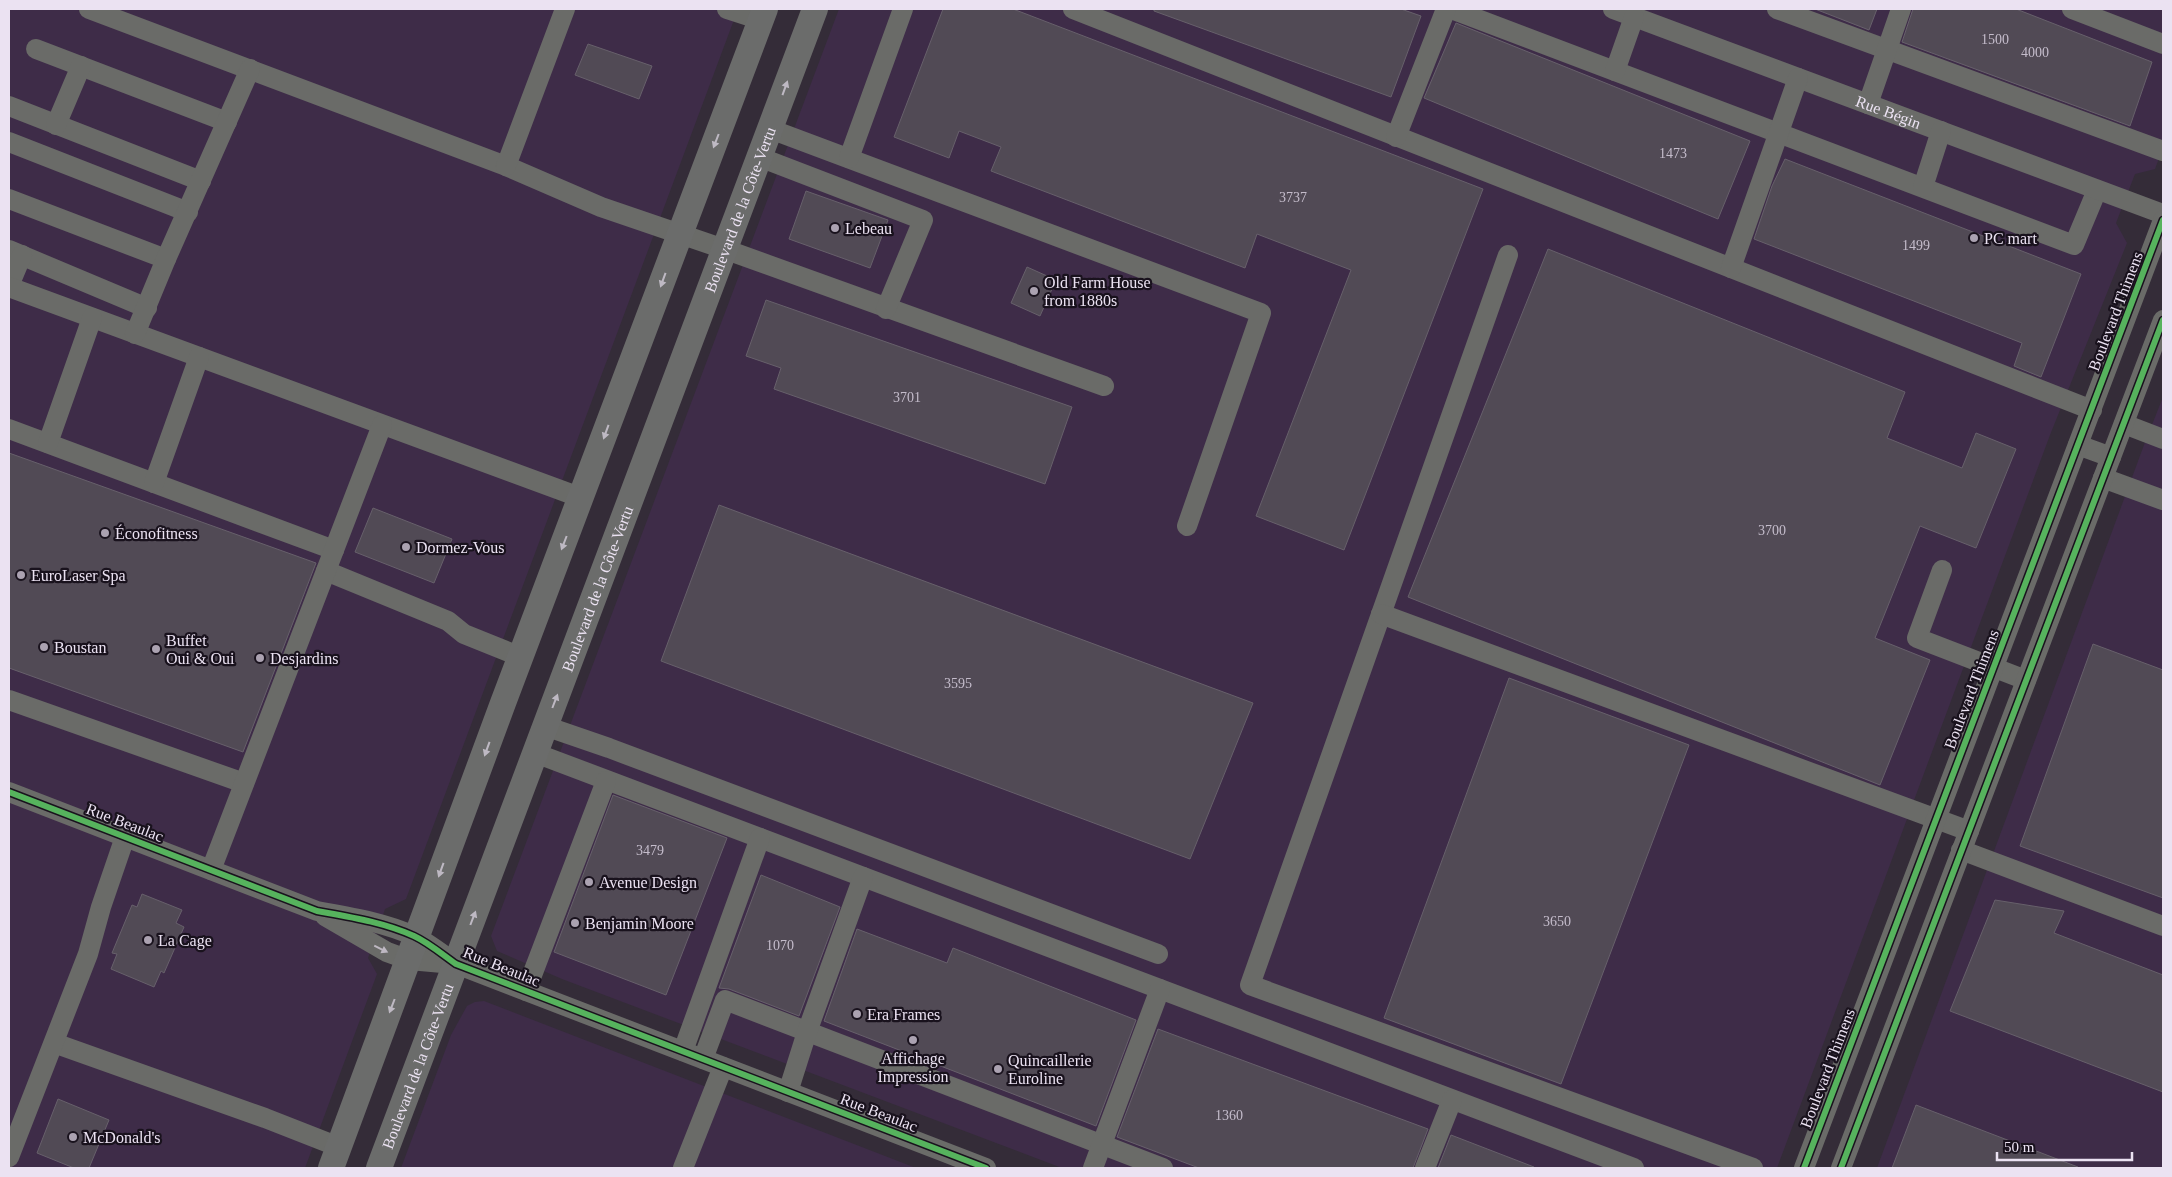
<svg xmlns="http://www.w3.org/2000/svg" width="2172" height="1177" font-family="'Times New Roman',serif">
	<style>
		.built { fill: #3e2c48 }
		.building { fill: #514a55; stroke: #67606b }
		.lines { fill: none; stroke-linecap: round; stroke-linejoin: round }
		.minor { stroke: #6a6b68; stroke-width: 20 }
		.major { stroke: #6b6c6b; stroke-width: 26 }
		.cycleway-casing { stroke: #19121d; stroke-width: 9 }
		.cycleway { stroke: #56b35d; stroke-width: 6 }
		.oneway { fill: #beb9c3 }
		.oneway2 { fill: #beb8c2 }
		.poi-dot { fill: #aba2b1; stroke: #19121d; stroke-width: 2 }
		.labels { text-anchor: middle; stroke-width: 4.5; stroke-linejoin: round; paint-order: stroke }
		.number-label { font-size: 14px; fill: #c4bccb }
		.street-label { font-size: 16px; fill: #ebe2f2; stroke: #19121d }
		.poi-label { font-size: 16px; fill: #ebe2f2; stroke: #19121d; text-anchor: start }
	</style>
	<rect width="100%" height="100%" fill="#342c38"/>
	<g class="built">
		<path d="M 9,9 L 738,9 L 406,899 L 385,909 L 368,958 L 377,974 L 305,1168 L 9,1168 Z"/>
		<path d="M 839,9 L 2163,9 L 2163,147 L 2155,169 L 2135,174 L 2116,223 L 2127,243 L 2050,435 L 1777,1168 L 1062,1168 L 562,979 L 497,951 L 491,936 Z"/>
		<path d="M 2163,397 L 2163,1168 L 1877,1168 L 2144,445 Z"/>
		<path d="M 484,1001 L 823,1132 L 916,1168 L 401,1168 L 451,1035 L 467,1006 L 475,1002 Z"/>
	</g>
	<g class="building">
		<path d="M 943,9 L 1013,9 L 1483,189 L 1344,550 L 1256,516 L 1351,270 L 1257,234 L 1245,268 L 991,171 L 1001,147 L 959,131 L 949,158 L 894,137 Z"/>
		<path d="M 1154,9 L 1401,9 L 1421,16 L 1391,97 L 1154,11 Z"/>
		<path d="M 1815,9 L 1877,9 L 1869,30 Z"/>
		<path d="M 1913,9 L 2016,9 L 2152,62 L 2130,126 L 1902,42 Z"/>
		<path d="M 1456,23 L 1750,141 L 1718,219 L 1424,98 Z"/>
		<path d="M 588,44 L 652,66 L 639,99 L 575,75 Z"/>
		<path d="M 1785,159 L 2081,274 L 2041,377 L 2014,366 L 2022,343 L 1754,239 L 1772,186 Z"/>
		<path d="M 806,191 L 888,220 L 870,268 L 789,239 Z"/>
		<path d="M 1548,249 L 1905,392 L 1887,438 L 1962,468 L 1976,433 L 2016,449 L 1976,548 L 1920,526 L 1875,638 L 1930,660 L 1880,785 L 1408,597 Z"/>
		<path d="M 1027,267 L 1056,280 L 1040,316 L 1011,303 Z"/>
		<path d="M 766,300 L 1072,407 L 1045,484 L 774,389 L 781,368 L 746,356 Z"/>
		<path d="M 9,453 L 316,563 L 243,752 L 9,668 Z"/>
		<path d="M 719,505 L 1253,703 L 1190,859 L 661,661 Z"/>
		<path d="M 373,508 L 452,539 L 434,583 L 355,552 Z"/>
		<path d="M 2093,644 L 2163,670 L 2163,898 L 2020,846 Z"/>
		<path d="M 1509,678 L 1689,745 L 1561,1084 L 1384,1018 Z"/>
		<path d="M 613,795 L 727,838 L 666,995 L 554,952 Z"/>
		<path d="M 761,875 L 840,907 L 799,1016 L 729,989 L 719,988 Z"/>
		<path d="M 142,894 L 182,910 L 176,923 L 184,927 L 164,973 L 161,971 L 154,987 L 111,969 L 117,954 L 112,953 L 132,905 L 137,907 Z"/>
		<path d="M 1995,900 L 2064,911 L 2054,933 L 2163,975 L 2163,1092 L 1950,1011 Z"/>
		<path d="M 857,929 L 947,963 L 953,948 L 1136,1020 L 1096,1126 L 824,1021 Z"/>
		<path d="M 1158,1029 L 1428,1129 L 1413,1168 L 1199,1168 L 1117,1137 Z"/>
		<path d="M 58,1099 L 109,1120 L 89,1168 L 74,1168 L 37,1153 Z"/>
		<path d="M 1916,1105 L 2078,1167 L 2078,1168 L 1892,1168 Z"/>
		<path d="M 1451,1135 L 1534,1167 L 1534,1168 L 1438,1168 Z"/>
	</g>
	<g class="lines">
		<g class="minor">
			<path d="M 89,9 L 506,166 L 601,207 L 724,249 L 1104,386"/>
			<path d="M 727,9 L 761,20"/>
			<path d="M 1073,9 L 2092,410"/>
			<path d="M 1451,9 L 2074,245 L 2097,190"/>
			<path id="s1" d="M 1613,9 L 2163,214"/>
			<path d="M 1777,9 L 2163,151"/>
			<path d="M 2072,9 L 2163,44"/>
			<path d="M 36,49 L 227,122"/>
			<path d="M 1615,71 L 1634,17"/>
			<path d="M 1868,104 L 1901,9"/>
			<path d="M 9,106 L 201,181"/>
			<path d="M 56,125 L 81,66"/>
			<path d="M 770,129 L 1261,313 L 1187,526"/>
			<path d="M 1396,137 L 1446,9"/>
			<path d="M 9,142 L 188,212"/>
			<path d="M 759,157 L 923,220 L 886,309"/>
			<path d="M 849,158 L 903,9"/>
			<path d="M 506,166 L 565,9"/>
			<path d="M 1923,187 L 1941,131"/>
			<path d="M 9,199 L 166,259"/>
			<path d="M 9,250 L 147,308"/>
			<path d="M 1508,255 L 1250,985 L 1753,1168"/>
			<path d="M 1731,268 L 1798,78"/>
			<path d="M 9,286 L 22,255"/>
			<path d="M 9,287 L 582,498"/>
			<path d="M 135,334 L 166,259 L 250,69"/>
			<path d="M 2124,424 L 2163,439"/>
			<path d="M 9,429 L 334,550"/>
			<path d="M 48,443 L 92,318"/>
			<path d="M 2078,445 L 2111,457"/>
			<path d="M 2103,478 L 2163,500"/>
			<path d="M 154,483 L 199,357"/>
			<path d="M 1942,570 L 1917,638 L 2026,680"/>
			<path d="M 326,571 L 448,621 L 464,634 L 521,657"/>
			<path d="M 1381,614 L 1969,831"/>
			<path d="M 9,700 L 244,783"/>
			<path d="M 545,726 L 609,748 L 1158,954"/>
			<path d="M 535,753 L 1634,1168"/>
			<path d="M 9,792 L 317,911 C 350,917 383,922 414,936 C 429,943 443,955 456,964 L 986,1168"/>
			<path d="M 1961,850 L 2163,926"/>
			<path d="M 211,870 L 382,425"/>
			<path d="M 325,916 L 387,952 L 409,960 L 454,964"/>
			<path d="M 526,991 L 606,781"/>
			<path d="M 54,1043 L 265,1118 L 339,1147"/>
			<path d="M 683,1051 L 760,838"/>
			<path d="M 703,1059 L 725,1000 L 1163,1168"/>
			<path d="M 788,1092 L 807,1032 L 863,877"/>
			<path d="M 9,1157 L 88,954 L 101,907 L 125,837"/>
			<path d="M 683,1168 L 723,1067"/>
			<path d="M 1093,1168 L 1160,989"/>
			<path d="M 1425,1168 L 1452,1100"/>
			<path d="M 1804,1168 L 2163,220"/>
			<path d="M 1841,1168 L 2163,320"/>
		</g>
		<g class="major">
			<path d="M 331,1168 L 503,703 L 765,9"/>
			<path id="s2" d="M 379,1168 L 815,9"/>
		</g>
		<defs>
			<g id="cycleway">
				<path d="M 9,792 L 317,911 C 350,917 383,922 414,936 C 429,943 443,955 456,964 L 986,1168"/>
				<path d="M 1804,1168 L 2163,220"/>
				<path d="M 1841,1168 L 2163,320"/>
			</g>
		</defs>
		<use href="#cycleway" class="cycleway-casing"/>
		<use href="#cycleway" class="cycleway"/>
	</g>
	<defs><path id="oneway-solid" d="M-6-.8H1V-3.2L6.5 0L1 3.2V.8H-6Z" transform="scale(1.25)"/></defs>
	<g class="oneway">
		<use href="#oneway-solid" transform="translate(785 88) rotate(-70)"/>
		<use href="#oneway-solid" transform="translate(716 141) rotate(111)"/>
		<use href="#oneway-solid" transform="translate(663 280) rotate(110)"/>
		<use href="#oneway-solid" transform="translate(606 432) rotate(110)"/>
		<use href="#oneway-solid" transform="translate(564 543) rotate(111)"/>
		<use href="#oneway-solid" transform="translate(555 701) rotate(-69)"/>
		<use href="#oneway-solid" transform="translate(487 749) rotate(110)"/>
		<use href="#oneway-solid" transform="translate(441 870) rotate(110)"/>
		<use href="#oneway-solid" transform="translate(473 918) rotate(-69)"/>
		<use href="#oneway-solid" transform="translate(392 1006) rotate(111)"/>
	</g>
	<use class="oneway2" href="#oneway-solid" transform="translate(381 949) rotate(26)"/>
	<g class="poi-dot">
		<circle cx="835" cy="228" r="5"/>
		<circle cx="1974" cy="238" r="5"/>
		<circle cx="1034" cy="291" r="5"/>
		<circle cx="105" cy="533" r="5"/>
		<circle cx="406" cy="547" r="5"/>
		<circle cx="21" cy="575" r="5"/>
		<circle cx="44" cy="647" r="5"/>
		<circle cx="156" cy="649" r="5"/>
		<circle cx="260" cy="658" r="5"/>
		<circle cx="589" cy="882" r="5"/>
		<circle cx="575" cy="923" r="5"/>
		<circle cx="148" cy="940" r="5"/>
		<circle cx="857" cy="1014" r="5"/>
		<circle cx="913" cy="1040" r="5"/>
		<circle cx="998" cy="1069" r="5"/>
		<circle cx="73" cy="1137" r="5"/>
	</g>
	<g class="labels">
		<g class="number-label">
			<text x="1995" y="44">1500</text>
			<text x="2035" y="57">4000</text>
			<text x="1673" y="158">1473</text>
			<text x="1293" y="202">3737</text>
			<text x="1916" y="250">1499</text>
			<text x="907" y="402">3701</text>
			<text x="1772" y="535">3700</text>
			<text x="958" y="688">3595</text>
			<text x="650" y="855">3479</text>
			<text x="1557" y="926">3650</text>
			<text x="780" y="950">1070</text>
			<text x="1229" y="1120">1360</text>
		</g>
		<g class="street-label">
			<text dy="6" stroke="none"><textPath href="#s1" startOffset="294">Rue Bégin</textPath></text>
			<text dy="6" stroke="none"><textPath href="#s2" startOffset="1024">Boulevard de la Côte-Vertu</textPath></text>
			<text transform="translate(2115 311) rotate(-69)" y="6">Boulevard Thimens</text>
			<text dy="6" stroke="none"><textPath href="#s2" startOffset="619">Boulevard de la Côte-Vertu</textPath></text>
			<text transform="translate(1971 689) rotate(-69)" y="6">Boulevard Thimens</text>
			<text transform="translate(125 822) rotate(21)" y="6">Rue Beaulac</text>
			<text transform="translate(502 966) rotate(22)" y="6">Rue Beaulac</text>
			<text dy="6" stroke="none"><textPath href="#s2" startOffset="109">Boulevard de la Côte-Vertu</textPath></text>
			<text transform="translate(1827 1068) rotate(-69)" y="6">Boulevard Thimens</text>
			<text transform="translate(879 1112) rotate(21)" y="6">Rue Beaulac</text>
		</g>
		<g class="poi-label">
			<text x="845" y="234">Lebeau</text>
			<text x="1984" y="244">PC mart</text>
			<text x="1044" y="288">Old Farm House<tspan x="1044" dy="18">from 1880s</tspan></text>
			<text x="115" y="539">Éconofitness</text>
			<text x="416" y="553">Dormez-Vous</text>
			<text x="31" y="581">EuroLaser Spa</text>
			<text x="166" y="646">Buffet<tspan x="166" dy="18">Oui &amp; Oui</tspan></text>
			<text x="54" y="653">Boustan</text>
			<text x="270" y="664">Desjardins</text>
			<text x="599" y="888">Avenue Design</text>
			<text x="585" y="929">Benjamin Moore</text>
			<text x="158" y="946">La Cage</text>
			<text x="867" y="1020">Era Frames</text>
			<text x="913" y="1064" text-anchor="middle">Affichage<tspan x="913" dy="18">Impression</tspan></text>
			<text x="1008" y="1066">Quincaillerie<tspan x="1008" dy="18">Euroline</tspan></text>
			<text x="83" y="1143">McDonald's</text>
		</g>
	</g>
	<rect width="2172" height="1177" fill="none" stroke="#ebe2f2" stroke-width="20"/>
	<path d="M1997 1152v8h135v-8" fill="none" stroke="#ebe2f2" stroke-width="2.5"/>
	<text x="2004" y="1152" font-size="15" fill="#ebe2f2" stroke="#19121d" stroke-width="4" paint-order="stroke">50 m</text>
</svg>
